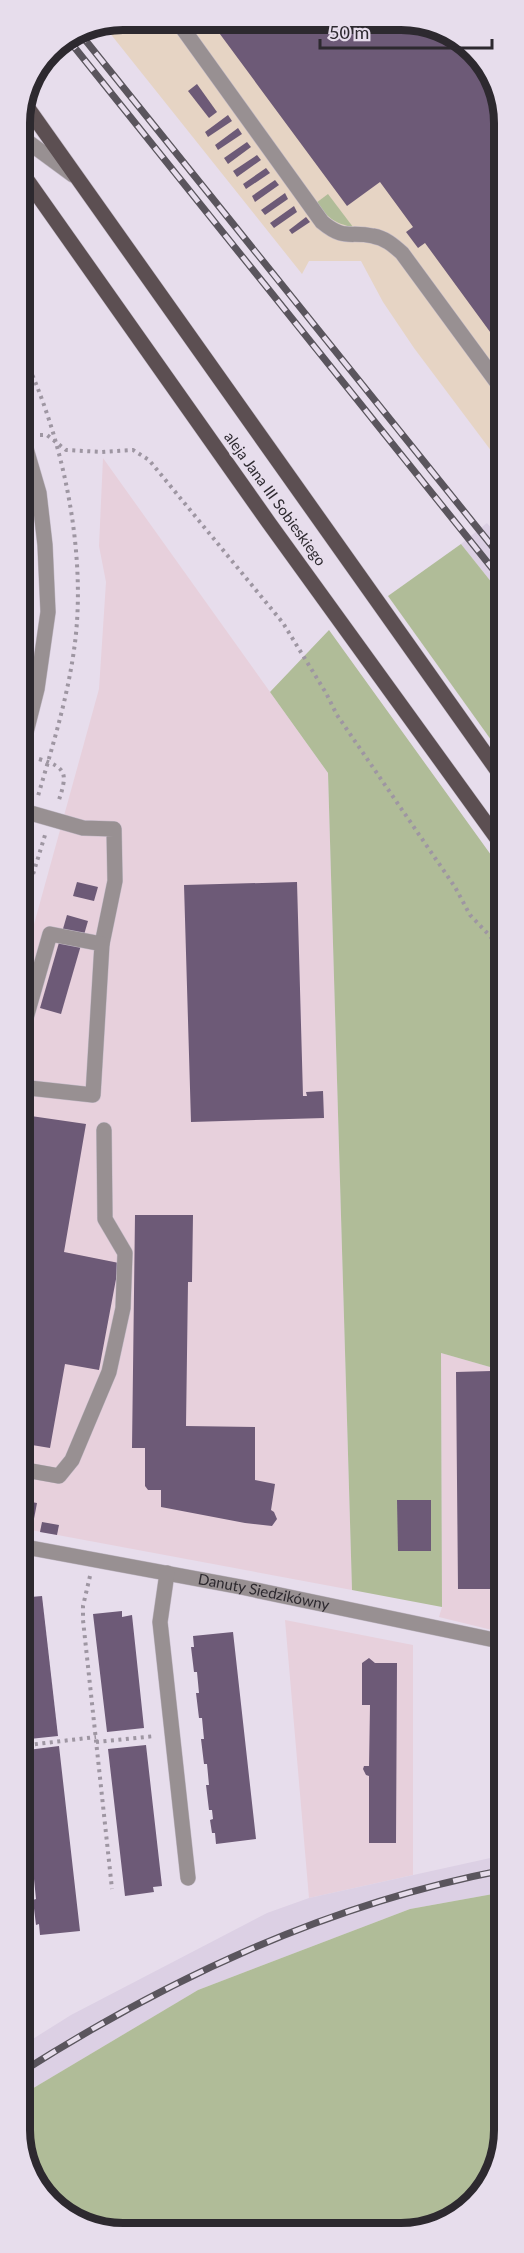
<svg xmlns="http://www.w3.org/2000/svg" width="524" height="2253" font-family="Lato,sans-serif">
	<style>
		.commercial { fill: #e7d0dc }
		.industrial { fill: #e6d4c4 }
		.built { fill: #dcd0e4 }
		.green { fill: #b0bc98 }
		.building { fill: #6d5a77 }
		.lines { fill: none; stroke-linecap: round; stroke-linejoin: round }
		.minor-casing { stroke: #c2b9c6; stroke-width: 16 }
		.major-casing { stroke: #c2b9c6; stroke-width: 16 }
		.path { stroke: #9e96a2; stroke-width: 4; stroke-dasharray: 3 4.5; stroke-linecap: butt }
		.minor { stroke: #989092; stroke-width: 15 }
		.major { stroke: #5c4f52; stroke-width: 15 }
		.rail-casing { stroke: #5a555d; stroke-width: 7 }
		.rail { stroke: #e7ddec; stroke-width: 4.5; stroke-dasharray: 14; stroke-linecap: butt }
		.labels { text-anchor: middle; stroke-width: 6; stroke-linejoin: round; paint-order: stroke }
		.street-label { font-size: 15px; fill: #2d292f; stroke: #e7ddec }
		.rim { fill: none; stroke: #2d292f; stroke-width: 8 }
	</style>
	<rect width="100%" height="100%" fill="#e7ddec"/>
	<g class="commercial">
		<path d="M 103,458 L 328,773 L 352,1590 L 20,1528 L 20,975 L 99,689 L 106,582 L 99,546 Z"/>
		<path d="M 441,1353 L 504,1371 L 504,1633 L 439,1617 L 442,1607 Z"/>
		<path d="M 285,1620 L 413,1645 L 413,1875 L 309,1898 Z"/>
	</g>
	<path class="industrial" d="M 428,23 L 479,54 L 504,109 L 504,468 L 414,348 L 383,302 L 361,261 L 309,261 L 302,274 L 105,27 Z"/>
	<g class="built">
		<path d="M 487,523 L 504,544 L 504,598 L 461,544 Z"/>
		<path d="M 504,1855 L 504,1892 L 410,1909 L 198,1990 L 20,2096 L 20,2047 L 71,2015 L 267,1913 L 309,1898 Z"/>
	</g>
	<g class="green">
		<path d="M 328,194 L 353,227 C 335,224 327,217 316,203 Z"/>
		<path d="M 461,544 L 504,598 L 504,758 L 388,596 Z"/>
		<path d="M 329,630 L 504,873 L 504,1371 L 441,1353 L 442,1607 L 352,1590 L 328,773 L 270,692 Z"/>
		<path d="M 504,1892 L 504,2137 L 479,2199 L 415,2233 L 102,2231 L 50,2203 L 20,2144 L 20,2096 L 198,1990 L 410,1909 Z"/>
	</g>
	<g class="building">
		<path d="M 428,23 L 479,54 L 504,109 L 504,351 L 425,243 L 418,248 L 406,232 L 413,227 L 380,182 L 347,206 L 214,26 Z"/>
		<path d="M 197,84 L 217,112 L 209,118 L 188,91 Z"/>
		<path d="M 228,115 L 232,121 L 208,137 L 205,132 Z"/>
		<path d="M 238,128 L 242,134 L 218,150 L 215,145 Z"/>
		<path d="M 247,142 L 251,147 L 228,164 L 224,158 Z"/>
		<path d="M 257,155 L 261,160 L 237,177 L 233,171 Z"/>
		<path d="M 266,168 L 270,173 L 246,189 L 243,184 Z"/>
		<path d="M 275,180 L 279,185 L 255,202 L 252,196 Z"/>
		<path d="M 285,193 L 288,199 L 265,215 L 261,210 Z"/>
		<path d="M 294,206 L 297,212 L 274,228 L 270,223 Z"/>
		<path d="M 306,217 L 310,222 L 292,234 L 289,230 Z"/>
		<path d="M 77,882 L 98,887 L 94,901 L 73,896 Z"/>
		<path d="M 297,882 L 303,1096 L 307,1096 L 306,1092 L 323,1091 L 324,1118 L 191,1122 L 184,885 Z"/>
		<path d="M 67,915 L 88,921 L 61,1014 L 40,1008 Z"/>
		<path d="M 24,1115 L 86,1124 L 64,1252 L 119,1263 L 99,1370 L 65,1364 L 50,1448 L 20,1443 L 20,1135 Z"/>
		<path d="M 135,1215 L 193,1215 L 192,1282 L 188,1282 L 186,1426 L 255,1427 L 255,1480 L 275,1484 L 271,1510 L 274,1512 L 277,1519 L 272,1526 L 245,1523 L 161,1507 L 161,1490 L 148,1490 L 145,1486 L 145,1448 L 132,1448 Z"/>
		<path d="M 491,1371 L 492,1406 L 503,1406 L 503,1489 L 493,1489 L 493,1589 L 458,1589 L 456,1372 Z"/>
		<path d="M 20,1500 L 37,1503 L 33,1524 L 20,1522 Z"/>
		<path d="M 397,1500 L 431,1500 L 431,1551 L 398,1551 Z"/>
		<path d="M 42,1522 L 59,1525 L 57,1535 L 40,1532 Z"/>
		<path d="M 42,1596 L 58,1736 L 20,1740 L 20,1598 Z"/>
		<path d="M 122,1611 L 122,1617 L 132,1615 L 144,1728 L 107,1732 L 93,1614 Z"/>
		<path d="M 233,1632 L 256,1839 L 216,1844 L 215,1833 L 212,1833 L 210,1820 L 213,1819 L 212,1810 L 209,1810 L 206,1785 L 209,1785 L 207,1764 L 204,1764 L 201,1739 L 204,1739 L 202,1718 L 199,1718 L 196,1693 L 199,1693 L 197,1672 L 194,1672 L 191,1647 L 194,1647 L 193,1636 Z"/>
		<path d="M 369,1658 L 375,1663 L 397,1663 L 396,1843 L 369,1843 L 369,1776 L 366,1775 L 363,1769 L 364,1766 L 369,1766 L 370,1705 L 362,1705 L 362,1663 Z"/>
		<path d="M 146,1745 L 162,1886 L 153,1887 L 154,1892 L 125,1896 L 108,1749 Z"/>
		<path d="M 59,1746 L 80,1931 L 40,1935 L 39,1924 L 36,1925 L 33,1900 L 36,1899 L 34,1879 L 30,1879 L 28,1854 L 31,1854 L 29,1833 L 25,1833 L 23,1808 L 26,1808 L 23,1787 L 20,1787 L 20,1751 Z"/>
	</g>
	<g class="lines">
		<defs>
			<g id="minor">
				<path d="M 181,26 L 322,222 C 345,241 349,231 373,236 C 385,238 393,245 402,253 L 504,392"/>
				<path d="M 20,136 L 73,175"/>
				<path d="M 20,428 L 39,493 L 45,545 L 48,612 L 37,689 L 20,756"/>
				<path d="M 20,810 L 83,828 L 114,829 L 115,881 L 102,944"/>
				<path d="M 20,1039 L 50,934 L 102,944 L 93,1095 L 20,1087"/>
				<path d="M 20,1469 L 59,1476 L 72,1460 L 109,1372 L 123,1308 L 125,1253 L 105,1219 L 104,1130"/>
				<path id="s1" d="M 20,1546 L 241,1587 L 504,1642"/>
				<path d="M 167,1573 L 160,1622 L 188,1878"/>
			</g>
			<g id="major">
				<path d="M 25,104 L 504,780"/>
				<path d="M 20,170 L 269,523 L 504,848"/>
			</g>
		</defs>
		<use href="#minor" class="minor-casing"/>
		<use href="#major" class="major-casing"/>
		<g class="path">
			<path d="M 20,348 C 63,435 88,554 74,650 C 67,700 52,748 38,796"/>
			<path d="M 40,435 L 47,435 L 66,450 L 102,452 L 133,450 L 149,460 L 283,623 L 326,693 L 337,715 L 455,887 L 470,915 L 490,936 L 504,955"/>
			<path d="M 39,759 C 69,768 67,775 58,803"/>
			<path d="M 20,862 L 28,829"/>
			<path d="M 20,892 L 27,893"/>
			<path d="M 20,917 L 45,835"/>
			<path d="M 90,1576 L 83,1606 L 83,1620 L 112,1889"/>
			<path d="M 96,1742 L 155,1736"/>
			<path d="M 20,1746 L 96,1737"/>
		</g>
		<use href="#minor" class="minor"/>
		<use href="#major" class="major"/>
		<defs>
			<g id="rail">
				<path d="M 78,31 L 504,561"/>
				<path d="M 67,38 L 504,583"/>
				<path d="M 20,2073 C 171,1977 328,1904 504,1870"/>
			</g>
		</defs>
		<use href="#rail" class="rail-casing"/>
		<use href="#rail" class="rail"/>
	</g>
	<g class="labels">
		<g class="street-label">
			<text transform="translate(275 499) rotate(54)" y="5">aleja Jana III Sobieskiego</text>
			<text dy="5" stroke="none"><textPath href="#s1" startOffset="248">Danuty Siedzikówny</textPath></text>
		</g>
	</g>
	<path d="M0 0H524V2253H0ZM123 30H401A93 93 0 0 1 494 123V2130A93 93 0 0 1 401 2223H123A93 93 0 0 1 30 2130V123A93 93 0 0 1 123 30Z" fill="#e7ddec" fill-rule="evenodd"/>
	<path class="rim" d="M123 30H401A93 93 0 0 1 494 123V2130A93 93 0 0 1 401 2223H123A93 93 0 0 1 30 2130V123A93 93 0 0 1 123 30Z"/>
	<path d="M320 39v9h172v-9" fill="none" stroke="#2d292f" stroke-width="3"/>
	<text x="329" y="39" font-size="18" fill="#2d292f" stroke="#e7ddec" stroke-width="4.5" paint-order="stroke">50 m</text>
</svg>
